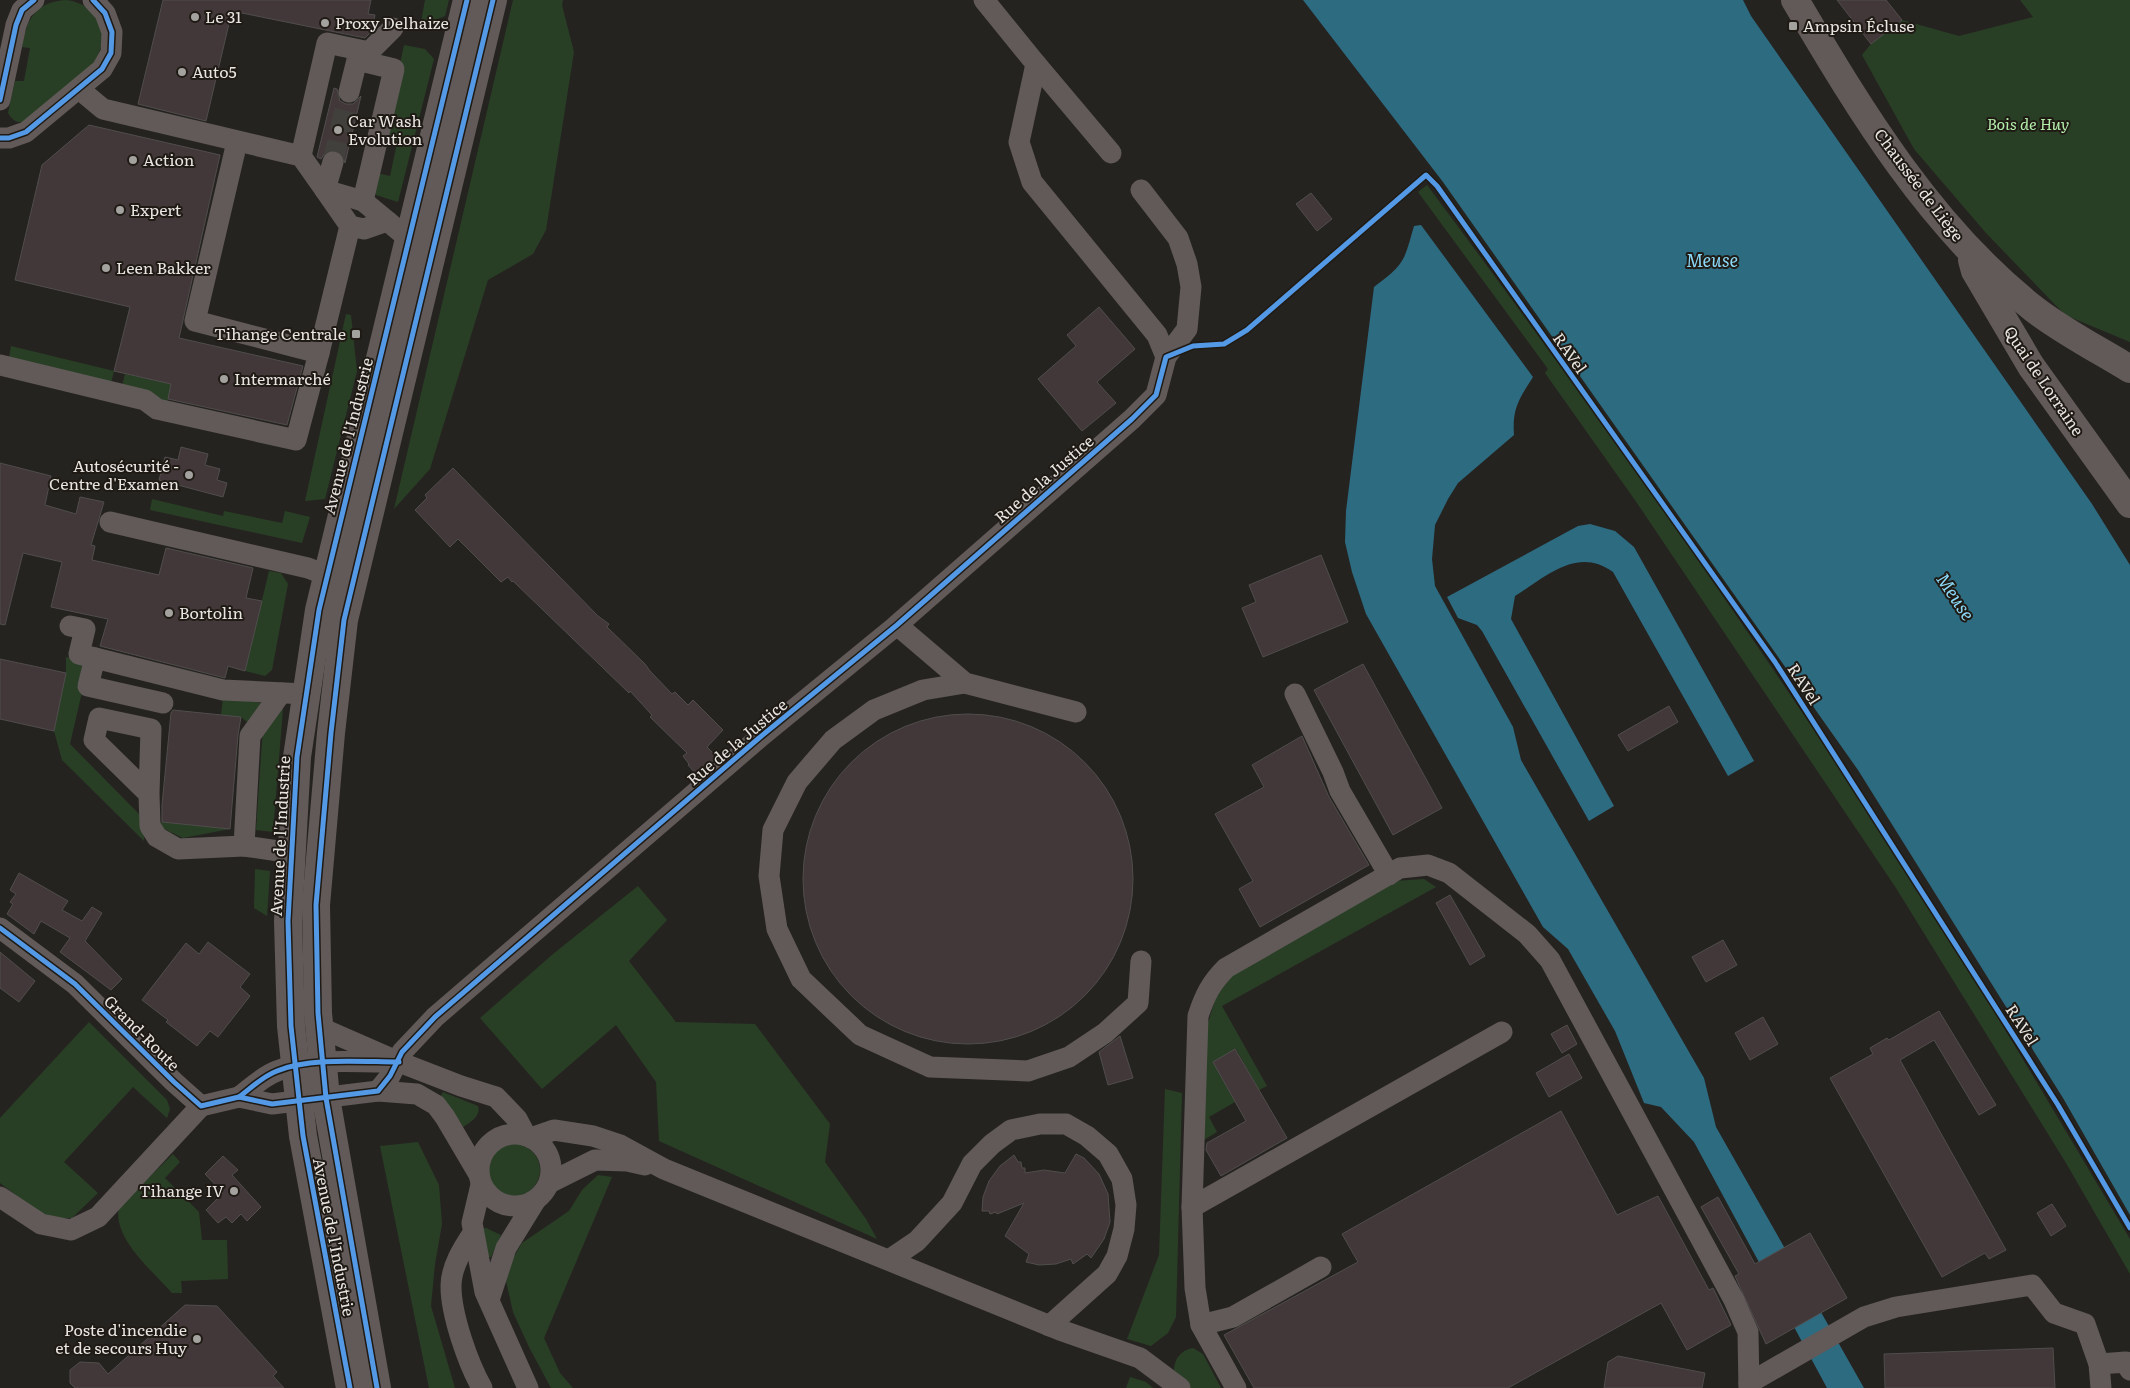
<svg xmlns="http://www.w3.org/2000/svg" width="2130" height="1388" font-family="Literata,serif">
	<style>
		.green { fill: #293f25 }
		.water { fill: #2d6b81 }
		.building { fill: #423839; stroke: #504d4d }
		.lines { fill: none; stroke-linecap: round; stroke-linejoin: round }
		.minor-tunnel { stroke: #42403d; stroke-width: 21; stroke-dasharray: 21 11; stroke-linecap: butt }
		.minor { stroke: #615a59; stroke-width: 21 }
		.major { stroke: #625a59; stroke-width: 28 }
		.cycleway-casing { stroke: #1f1a14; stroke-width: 8 }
		.cycleway { stroke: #5399e6; stroke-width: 5 }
		.poi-dot { fill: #a4a29e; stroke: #1f1a14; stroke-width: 2 }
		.labels { text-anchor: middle; stroke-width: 4; stroke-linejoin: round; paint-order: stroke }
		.poi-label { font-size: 16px; fill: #e9e6e2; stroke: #1f1a14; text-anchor: start }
		.park-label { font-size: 16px; font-style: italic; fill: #b3eeab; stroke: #1f1a14 }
		.street-label { font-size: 16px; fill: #e9e6e2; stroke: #1f1a14 }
		.water-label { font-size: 18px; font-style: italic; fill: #8cd8f7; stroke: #1f1a14 }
	</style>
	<rect width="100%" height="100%" fill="#252320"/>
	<g class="green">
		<path d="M 66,0 C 101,4 112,39 92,65 L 23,122 C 15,123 12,119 8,113 L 15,81 L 24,81 L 30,48 L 22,47 C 27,19 35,2 66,0 Z"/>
		<path d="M 425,0 L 449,0 L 445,16 L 427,23 L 421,22 Z"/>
		<path d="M 513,0 L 563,0 L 562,5 L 574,52 L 546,230 L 533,254 L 488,280 L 430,469 L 394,509 Z"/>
		<path d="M 2020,0 L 2130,0 L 2130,342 L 2065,315 L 1986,233 L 1914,149 L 1862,55 L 1871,44 L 1902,20 L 1959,36 L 2033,17 Z"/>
		<path d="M 404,45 L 425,49 L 434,59 L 398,202 L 376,195 L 373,188 L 377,173 L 390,176 L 397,143 L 384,140 Z"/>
		<path d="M 1427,185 C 1572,379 1712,576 1846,778 C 1946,928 2038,1084 2130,1239 L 2130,1274 L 2066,1163 L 1896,888 L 1637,503 L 1545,373 L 1548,369 L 1418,192 Z"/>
		<path d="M 346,314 L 351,315 L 357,371 L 325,499 L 305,501 Z"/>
		<path d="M 11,346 L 114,371 L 111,383 L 9,358 Z"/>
		<path d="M 125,374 L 171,384 L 167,405 L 122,386 Z"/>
		<path d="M 152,499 L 223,516 L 224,511 L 282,523 L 285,511 L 310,517 L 302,543 L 150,510 Z"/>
		<path d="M 269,571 L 281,573 L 288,584 L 272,670 L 265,676 L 245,671 Z"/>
		<path d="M 66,657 L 89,662 L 70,744 L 143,818 L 144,841 L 62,760 L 54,731 L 66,673 Z"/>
		<path d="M 223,697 L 266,704 L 252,726 L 241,717 L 221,715 Z"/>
		<path d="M 277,708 L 283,709 L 273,832 L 256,830 L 263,727 Z"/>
		<path d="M 160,822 L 230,829 L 183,838 L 160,827 Z"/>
		<path d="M 255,869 L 270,871 L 267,916 L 254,908 Z"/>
		<path d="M 1424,879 L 1436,887 L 1222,1006 L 1267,1086 L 1259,1090 L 1236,1049 L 1213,1062 L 1235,1102 L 1209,1117 L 1217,1132 L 1202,1141 L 1207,1026 L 1215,1000 L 1231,973 L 1394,881 Z"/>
		<path d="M 638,886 L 667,920 L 629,961 L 676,1022 L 755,1024 L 830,1124 L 825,1162 L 866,1219 L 877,1239 L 659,1141 L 656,1082 L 616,1025 L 542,1089 L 480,1018 L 553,954 Z"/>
		<path d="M 89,1022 L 167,1100 L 170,1109 L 167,1118 L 133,1087 L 64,1162 L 98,1193 L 72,1218 L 60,1218 L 40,1213 L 0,1183 L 0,1118 Z"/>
		<path d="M 1165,1089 L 1182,1093 L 1176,1317 L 1168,1333 L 1151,1346 L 1127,1339 L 1159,1255 Z"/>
		<path d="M 443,1092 L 478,1106 C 481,1116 471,1122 463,1127 L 440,1097 Z"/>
		<path d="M 418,1142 L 439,1185 L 442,1224 L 435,1264 L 431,1306 L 455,1388 L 429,1388 L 380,1146 Z"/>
		<circle cx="514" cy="1170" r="26"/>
		<path d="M 173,1154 L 180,1162 L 165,1178 L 199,1212 L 202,1240 L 227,1240 L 228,1279 L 181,1281 L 182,1293 L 172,1293 C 153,1271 112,1238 119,1207 Z"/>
		<path d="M 598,1175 L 612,1177 L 544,1338 L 560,1373 L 573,1388 L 551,1388 L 529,1347 L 513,1312 L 506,1281 L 510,1264 L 522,1243 L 569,1211 L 582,1190 Z"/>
		<path d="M 478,1228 L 486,1228 L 501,1235 L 491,1257 L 485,1257 Z"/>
		<path d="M 1193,1348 L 1203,1354 L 1221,1388 L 1191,1388 L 1174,1370 C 1174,1359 1181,1350 1193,1348 Z"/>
		<path d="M 1130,1377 L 1146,1382 L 1153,1388 L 1126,1388 Z"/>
	</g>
	<g class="water">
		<path d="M 1303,0 L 1743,0 L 1751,16 L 2092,504 L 2130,565 L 2130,1215 L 2063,1098 L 1858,770 L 1443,182 Z"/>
		<path d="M 1421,225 L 1533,377 C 1519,399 1512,409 1514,435 L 1458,483 L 1448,499 L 1435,525 L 1432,559 L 1435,586 L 1513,727 L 1521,760 L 1704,1078 L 1716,1127 L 1864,1388 L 1827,1388 L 1694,1142 L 1661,1107 L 1644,1103 L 1615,1031 L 1568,949 L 1543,927 L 1366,614 L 1352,572 L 1345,542 L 1346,511 L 1374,287 C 1405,264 1404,261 1414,226 Z"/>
		<path d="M 1590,524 L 1615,531 L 1634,547 L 1754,761 L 1728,776 L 1613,572 C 1577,546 1546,577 1515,596 L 1511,619 L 1614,806 L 1589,821 L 1482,631 L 1477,625 L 1458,618 L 1447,597 L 1578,526 Z"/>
	</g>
	<g class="building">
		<path d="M 163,0 L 371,0 L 368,14 L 375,15 L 371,32 L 365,38 L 232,11 L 206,121 L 138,104 Z"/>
		<path d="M 1837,0 L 1886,0 L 1902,20 L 1871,44 Z"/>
		<path d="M 334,88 L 337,89 L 340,101 L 346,104 L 353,104 L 361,96 L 345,163 L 342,154 L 336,150 L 325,153 L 321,159 L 317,157 Z"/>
		<path d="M 89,125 L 220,155 L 179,338 L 303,366 L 287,425 L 168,399 L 171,384 L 114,371 L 130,307 L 15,280 L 42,165 Z"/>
		<path d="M 1311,193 L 1332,219 L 1317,231 L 1296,204 Z"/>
		<path d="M 1099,307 L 1135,349 L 1097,382 L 1116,403 L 1082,431 L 1038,379 L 1076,346 L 1067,335 Z"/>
		<path d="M 181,447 L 208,454 L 205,465 L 220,469 L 217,480 L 227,483 L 223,497 L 159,480 L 165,457 L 178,460 Z"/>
		<path d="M 0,463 L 51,476 L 45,505 L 76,514 L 80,497 L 104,502 L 91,545 L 95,546 L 92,560 L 159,575 L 166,548 L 253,568 L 246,598 L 262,601 L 245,671 L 228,666 L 225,678 L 100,646 L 108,619 L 51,607 L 62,562 L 23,553 L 5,625 L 0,624 Z"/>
		<path d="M 453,468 L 598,616 L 609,624 L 607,627 L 645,664 L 650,671 L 672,694 L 675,692 L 688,705 L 693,700 L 723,730 L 707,747 L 717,757 L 697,775 L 688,765 L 689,764 L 683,756 L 687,753 L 650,717 L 652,715 L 630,691 L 629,693 L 513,581 L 512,582 L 508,577 L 501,582 L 458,539 L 450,547 L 415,510 L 427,498 L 425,495 Z"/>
		<path d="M 1321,555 L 1348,622 L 1263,657 L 1242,608 L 1256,602 L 1249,585 Z"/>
		<path d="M 0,659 L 66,673 L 54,731 L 0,719 Z"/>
		<path d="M 1363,664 L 1442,808 L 1393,835 L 1314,690 Z"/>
		<path d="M 1669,706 L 1678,722 L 1628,751 L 1618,735 Z"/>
		<path d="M 173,710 L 241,717 L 238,735 L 230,829 L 162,822 L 162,805 L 171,713 Z"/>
		<circle cx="968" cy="879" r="165"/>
		<path d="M 1302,736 L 1329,797 L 1369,865 L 1260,927 L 1239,889 L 1253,881 L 1215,814 L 1264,787 L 1252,765 Z"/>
		<path d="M 19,873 L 68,901 L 62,910 L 82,921 L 92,907 L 102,913 L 85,941 L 122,979 L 111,990 L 60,952 L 70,938 L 41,921 L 34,934 L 7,914 L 13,904 L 10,902 L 16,894 L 10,890 Z"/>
		<path d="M 1450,895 L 1485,956 L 1470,965 L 1436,903 Z"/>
		<path d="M 1723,940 L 1737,965 L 1706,982 L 1692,957 Z"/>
		<path d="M 208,942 L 250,974 L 240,987 L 250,996 L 218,1037 L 210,1031 L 197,1046 L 166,1022 L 168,1020 L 142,1000 L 186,943 L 199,954 Z"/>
		<path d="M 0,952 L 35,981 L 19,1002 L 0,988 Z"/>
		<path d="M 1939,1011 L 1996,1105 L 1979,1115 L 1934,1040 L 1900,1060 L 2006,1250 L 1989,1259 L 1985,1253 L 1942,1277 L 1830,1078 L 1873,1054 L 1870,1048 L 1887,1038 L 1889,1040 Z"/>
		<path d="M 1763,1017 L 1778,1044 L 1750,1060 L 1735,1033 Z"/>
		<path d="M 1567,1025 L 1577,1044 L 1562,1053 L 1551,1034 Z"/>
		<path d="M 1120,1036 L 1133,1078 L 1108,1085 L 1099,1052 Z"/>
		<path d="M 1235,1049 L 1287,1138 L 1221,1176 L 1206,1150 L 1207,1143 L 1246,1121 L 1213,1062 Z"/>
		<path d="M 1569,1054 L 1582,1078 L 1549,1097 L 1536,1073 Z"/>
		<path d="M 1561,1111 L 1617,1215 L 1658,1196 L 1709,1290 L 1713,1288 L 1731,1325 L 1687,1350 L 1661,1303 L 1508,1388 L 1254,1388 L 1224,1335 L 1358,1262 L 1342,1234 Z"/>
		<path d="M 1076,1154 L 1084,1158 L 1099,1174 L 1108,1194 L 1110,1222 L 1104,1239 L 1091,1258 L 1087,1254 L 1073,1264 L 1071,1259 L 1056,1264 L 1039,1265 L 1026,1262 L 1029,1254 L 1005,1236 L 1024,1203 L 997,1214 L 996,1212 L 990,1214 L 989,1211 L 982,1211 L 983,1197 L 989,1181 L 1000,1166 L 1014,1155 L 1018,1162 L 1021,1162 L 1022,1168 L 1025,1168 L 1025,1173 L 1044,1170 L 1065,1173 Z"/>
		<path d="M 223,1156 L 238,1170 L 232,1175 L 261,1207 L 247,1221 L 241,1214 L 232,1223 L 226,1217 L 218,1223 L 206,1210 L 223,1193 L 205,1174 Z"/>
		<path d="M 1718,1197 L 1755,1264 L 1810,1233 L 1847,1298 L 1766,1344 L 1735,1276 L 1739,1274 L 1701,1207 Z"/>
		<path d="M 2052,1204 L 2066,1226 L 2051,1236 L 2037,1213 Z"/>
		<path d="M 185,1305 L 217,1306 L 277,1372 L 273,1376 L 284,1388 L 75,1388 L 70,1383 L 70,1370 L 80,1362 L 99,1363 L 108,1374 Z"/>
		<path d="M 2053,1348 L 2055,1388 L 1885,1388 L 1884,1354 Z"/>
		<path d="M 1618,1356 L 1705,1373 L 1702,1388 L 1604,1388 L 1608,1362 Z"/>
	</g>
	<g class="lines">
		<path class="minor-tunnel" d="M 333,162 L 349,92"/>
		<g class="minor">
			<path d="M 984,0 L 1036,64 L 1019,142 L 1032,182 L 1157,335 L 1166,357"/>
			<path d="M 1036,64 L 1111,153"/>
			<path d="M 79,89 L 103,109 L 301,156 L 325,190 L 363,201 L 409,239 L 423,243"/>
			<path d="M 349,92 L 357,60 L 394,69 L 363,201"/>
			<path d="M 0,100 L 16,25 L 22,10 L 34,0"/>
			<path d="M 0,138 L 9,138 L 26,132 L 102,69 L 111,53 L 112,32 L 105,13 L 93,0"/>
			<path d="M 301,156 L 327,43 L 369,52 L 393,28"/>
			<path d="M 333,162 L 325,190 L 350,226 L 364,229 L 387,221"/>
			<path d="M 319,353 L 350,226"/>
			<path d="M 0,365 L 145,400 L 157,409 L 296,440 L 319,353 L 195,321 L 237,142"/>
			<path d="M 110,522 L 308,568 L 342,581"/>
			<path d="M 897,625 L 965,683 L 1076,712"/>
			<path d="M 70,626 L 85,629 L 79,654 L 223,690 L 306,694"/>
			<path d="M 95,658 L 88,686 L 163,703"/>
			<path d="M 965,683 L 923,690 L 874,710 L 833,740 L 797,782 L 773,830 L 769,876 L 777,929 L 801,979 L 860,1035 L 930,1067 L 1028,1071 L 1069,1057 L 1105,1033 L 1138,1003 L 1141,961"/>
			<path d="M 281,693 L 250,736 L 244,846 L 292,853"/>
			<path d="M 1295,694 L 1333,772 L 1340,791 L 1389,875"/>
			<path d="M 149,794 L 151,729 L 99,718 L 94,740 L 149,794 L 150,826 L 157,837 L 178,849 L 244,846"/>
			<path d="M 0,928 L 75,984 L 174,1082 L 201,1106 L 239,1097 L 272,1104 L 378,1091 L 417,1094 L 436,1105 L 445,1117 L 478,1173"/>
			<path d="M 319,1027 L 399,1062 L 461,1086 L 496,1097 L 517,1119 L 526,1136"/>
			<path d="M 378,1091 L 390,1076 L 402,1052 L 435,1017 L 759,738 L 897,625 L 1132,419 L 1156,395 L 1166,357 L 1187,329 L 1191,287 L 1187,264 L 1178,238 L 1141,190"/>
			<path d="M 239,1097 C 251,1088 263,1076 277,1071 C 311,1057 357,1063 392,1062"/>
			<circle cx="515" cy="1170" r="36"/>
			<path d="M 531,1138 L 554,1130 L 593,1136 L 620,1145 L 664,1169 L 1060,1330 L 1140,1358 L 1180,1388"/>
			<path d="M 549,1183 L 595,1160 L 627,1161 L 645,1165"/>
			<path d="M 481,1185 L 472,1223 L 485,1292 L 528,1388"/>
			<path d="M 0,1197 L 41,1224 L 71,1230 L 98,1217 L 201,1106"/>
			<path d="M 1192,1207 L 1502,1032"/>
			<path d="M 473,1233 C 463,1248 451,1267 451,1286 C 451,1315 468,1363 482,1388"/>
			<path d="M 889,1260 L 917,1241 L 952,1203 L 972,1164 L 992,1144 L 1011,1130 L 1040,1124 L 1066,1124 L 1087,1136 L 1108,1154 L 1122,1179 L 1126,1205 L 1124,1229 L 1117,1256 L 1107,1274 L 1049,1326"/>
			<path d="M 489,1300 L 506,1248 L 535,1201"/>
			<path d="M 1201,1325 L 1233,1317 L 1321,1267"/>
			<path d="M 2099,1364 L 2126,1362 L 2130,1370"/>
			<path d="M 1749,1383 L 1864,1317 L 1896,1307 L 2032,1285 L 2054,1313 L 2085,1324 L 2099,1364 L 2101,1388"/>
			<path d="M 1236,1388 L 1201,1325 L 1195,1288 L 1192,1207 L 1198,1016 C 1205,995 1211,983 1226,968 L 1400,868 L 1428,865 L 1449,873 L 1527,934 L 1550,960 L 1734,1300 L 1748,1332 L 1749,1388"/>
		</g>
		<g class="major">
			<path d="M 1795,0 C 1861,112 1931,228 2034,309 C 2062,331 2099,350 2130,369"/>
			<path d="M 1972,260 L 1975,271 L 2031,366 L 2130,504"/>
			<path d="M 350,1388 L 303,1136 L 291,1026 L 288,921 L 297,757 L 319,610 L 467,0"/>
			<path d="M 377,1388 L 326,1098 L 318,1013 L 316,905 L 331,733 L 344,620 L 493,0"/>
		</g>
		<defs>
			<g id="cycleway">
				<path d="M 0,100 L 16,25 L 22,10 L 34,0"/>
				<path d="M 0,138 L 9,138 L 26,132 L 102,69 L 111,53 L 112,32 L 105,13 L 93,0"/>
				<path d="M 0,928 L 75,984 L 174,1082 L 201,1106 L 239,1097 L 272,1104 L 378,1091 L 390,1076 L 402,1052 L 435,1017 L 759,738 L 897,625 L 1132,419 L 1156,395 L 1166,357 L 1193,346 L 1224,344 L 1247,330 L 1426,175 L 1437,186 L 1775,662 L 2058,1105 L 2130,1228"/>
				<path d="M 239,1097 C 251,1088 263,1076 277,1071 C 310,1057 363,1062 399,1062"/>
				<path d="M 350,1388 L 303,1136 L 291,1026 L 288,921 L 297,757 L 319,610 L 467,0"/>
				<path d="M 377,1388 L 326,1098 L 318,1013 L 316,905 L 331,733 L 344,620 L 493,0"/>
			</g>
		</defs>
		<use href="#cycleway" class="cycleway-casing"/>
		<use href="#cycleway" class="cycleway"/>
	</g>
	<g class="poi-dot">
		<circle cx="195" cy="17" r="5"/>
		<circle cx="325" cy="23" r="5"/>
		<rect x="1788" y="21" width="10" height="10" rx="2.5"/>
		<circle cx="182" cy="72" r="5"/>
		<circle cx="338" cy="130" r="5"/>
		<circle cx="133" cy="160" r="5"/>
		<circle cx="120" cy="210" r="5"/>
		<circle cx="106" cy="268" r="5"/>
		<rect x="351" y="329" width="10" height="10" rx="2.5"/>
		<circle cx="224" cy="379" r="5"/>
		<circle cx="189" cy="475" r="5"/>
		<circle cx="169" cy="613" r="5"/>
		<circle cx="234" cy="1191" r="5"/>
		<circle cx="197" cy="1339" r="5"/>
	</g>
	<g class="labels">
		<g class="poi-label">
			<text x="205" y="23">Le 31</text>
			<text x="335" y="29">Proxy Delhaize</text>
			<text x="1803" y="32">Ampsin Écluse</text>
			<text x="192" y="78">Auto5</text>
			<text x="348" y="127">Car Wash<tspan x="348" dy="18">Evolution</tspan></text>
			<text x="143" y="166">Action</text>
			<text x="130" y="216">Expert</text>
			<text x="116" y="274">Leen Bakker</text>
			<text x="346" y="340" text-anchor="end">Tihange Centrale</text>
			<text x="234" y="385">Intermarché</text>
			<text x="179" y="472" text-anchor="end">Autosécurité -<tspan x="179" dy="18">Centre d'Examen</tspan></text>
			<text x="179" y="619">Bortolin</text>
			<text x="224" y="1197" text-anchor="end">Tihange IV</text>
			<text x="187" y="1336" text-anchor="end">Poste d'incendie<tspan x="187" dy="18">et de secours Huy</tspan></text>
		</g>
		<g class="park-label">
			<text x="2028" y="130">Bois de Huy</text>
		</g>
		<g class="street-label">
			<text transform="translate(1919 185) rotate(53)" y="6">Chaussée de Liège</text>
			<text transform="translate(1570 353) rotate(55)" y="6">RAVel</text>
			<text transform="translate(2044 381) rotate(56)" y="6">Quai de Lorraine</text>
			<text transform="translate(348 436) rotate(-76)" y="6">Avenue de l'Industrie</text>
			<text transform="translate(1044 479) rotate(-41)" y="6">Rue de la Justice</text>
			<text transform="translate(1804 684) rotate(57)" y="6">RAVel</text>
			<text transform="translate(737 742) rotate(-40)" y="6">Rue de la Justice</text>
			<text transform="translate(280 836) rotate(-87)" y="6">Avenue de l'Industrie</text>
			<text transform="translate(2022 1025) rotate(57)" y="6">RAVel</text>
			<text transform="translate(142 1033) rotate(45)" y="6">Grand-Route</text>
			<text transform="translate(334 1237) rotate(79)" y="6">Avenue de l'Industrie</text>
		</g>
		<g class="water-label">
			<text x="1712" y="267">Meuse</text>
			<text transform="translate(1955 597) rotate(56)" y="6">Meuse</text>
		</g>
	</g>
</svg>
